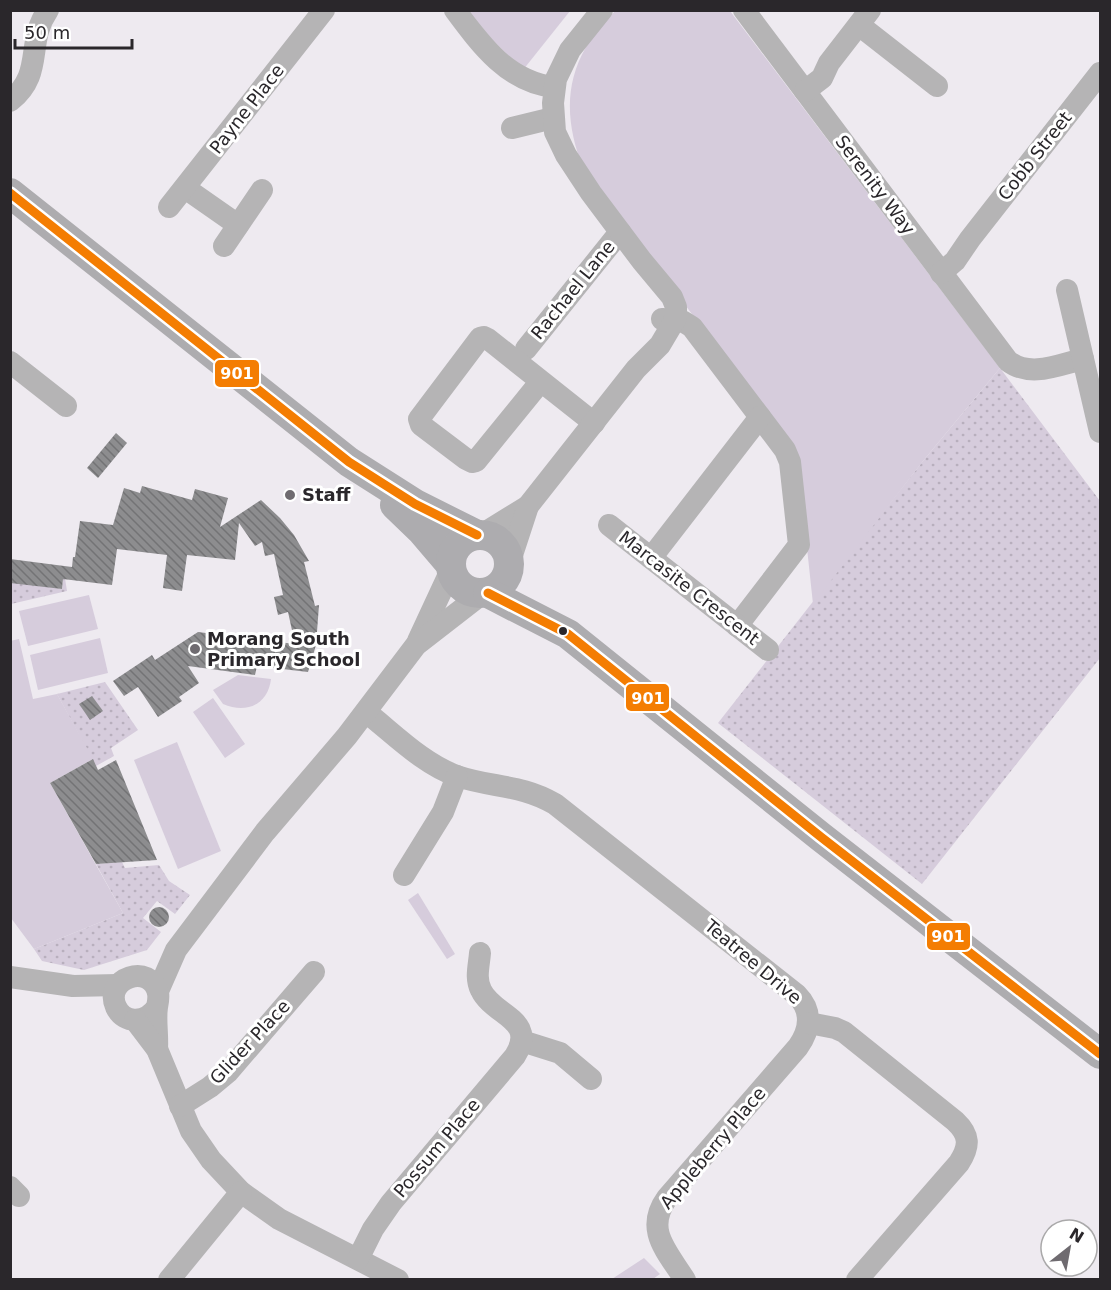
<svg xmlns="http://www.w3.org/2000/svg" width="1111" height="1290" font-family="'DejaVu Sans',sans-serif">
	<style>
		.grass { fill: url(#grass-dots) }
		.park { fill: #d6ccdc }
		.building { fill: url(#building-back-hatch) }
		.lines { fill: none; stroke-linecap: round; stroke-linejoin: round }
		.minor { stroke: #b5b4b5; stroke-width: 22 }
		.major { stroke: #adacaf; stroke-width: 30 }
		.bus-1-casing { stroke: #fff; stroke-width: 14 }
		.bus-1 { stroke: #f47d02; stroke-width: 9 }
		.poi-dot { fill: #6f6b70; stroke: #fff; stroke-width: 2 }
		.bus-dot { fill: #2a272b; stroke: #fff; stroke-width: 2 }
		.labels { text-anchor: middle; stroke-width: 6; stroke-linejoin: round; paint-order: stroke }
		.street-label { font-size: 18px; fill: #2a272b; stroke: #fff }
		.poi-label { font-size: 18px; font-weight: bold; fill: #2a272b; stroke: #fff; text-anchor: start }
		.line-badge { stroke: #fff; stroke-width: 2 }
		.badge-label { font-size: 16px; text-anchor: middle; font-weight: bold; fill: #fff }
	</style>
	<defs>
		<pattern id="grass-dots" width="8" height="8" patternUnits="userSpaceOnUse" patternTransform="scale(1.5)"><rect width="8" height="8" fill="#d6ccdc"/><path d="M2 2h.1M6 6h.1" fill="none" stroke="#b8afbd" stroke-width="1.8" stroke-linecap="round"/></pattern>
		<pattern id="building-back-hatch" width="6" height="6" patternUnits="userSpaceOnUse" patternTransform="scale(1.5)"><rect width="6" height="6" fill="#8d8d8f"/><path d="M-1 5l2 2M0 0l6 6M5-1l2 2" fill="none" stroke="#737375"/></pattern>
	</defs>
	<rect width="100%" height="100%" fill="#eeeaf0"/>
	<g class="grass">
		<path d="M 1000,368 L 1100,501 L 1100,658 L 922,884 L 718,723 L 923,461 Z"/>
		<path d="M 64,572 L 67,591 L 11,604 L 10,581 L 62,589 Z"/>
		<path d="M 105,682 L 138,730 L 111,748 L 114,756 L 96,766 L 57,694 Z"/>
		<path d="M 122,862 L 125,868 L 159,865 L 169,881 L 190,895 L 175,914 L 157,901 L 143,918 L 161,932 L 147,950 L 84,970 L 42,961 L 34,949 L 123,913 L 96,864 Z"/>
	</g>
	<g class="park">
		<path d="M 463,11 L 570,11 L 523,70 Z"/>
		<path d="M 615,11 L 730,11 L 1000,368 L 923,461 L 813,604 L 797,455 L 583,168 C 567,127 563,87 586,47 C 594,34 605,22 615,11 Z"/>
		<path d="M 89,595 L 98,629 L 28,646 L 19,611 Z"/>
		<path d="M 100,638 L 108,673 L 38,690 L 30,655 Z"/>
		<path d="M 19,639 L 33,699 L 57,694 L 93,759 L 50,783 L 123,913 L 34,949 L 11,918 L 10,641 Z"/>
		<path d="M 238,675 L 271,679 C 268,705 246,714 223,704 L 213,690 Z"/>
		<path d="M 213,698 L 245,744 L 225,758 L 193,712 Z"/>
		<path d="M 177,742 L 221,851 L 178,869 L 134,760 Z"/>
		<path d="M 418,893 L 455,954 L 447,959 L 408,900 Z"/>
		<path d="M 644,1258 L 660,1274 L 653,1279 L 612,1279 Z"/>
	</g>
	<g class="building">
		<path d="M 116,433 L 127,443 L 98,478 L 87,468 Z"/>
		<path d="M 142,486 L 192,500 L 195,489 L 228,498 L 220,527 L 261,500 L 280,518 L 294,535 L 309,561 L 304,562 L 315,606 L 319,605 L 316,645 L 308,672 L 257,666 L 255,675 L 188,666 L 199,683 L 179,697 L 182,701 L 158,717 L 138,687 L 124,696 L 113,681 L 152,655 L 155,660 L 198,632 L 295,644 L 288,612 L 278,615 L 274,597 L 283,595 L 274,554 L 265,556 L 262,542 L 255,546 L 239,523 L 235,560 L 187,555 L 182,591 L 163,588 L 167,555 L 117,549 L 112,585 L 63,579 L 62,589 L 10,583 L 10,559 L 72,567 L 73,557 L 75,557 L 80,521 L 113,525 L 124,488 L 140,493 Z"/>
		<path d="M 92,696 L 103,711 L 90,720 L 79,704 Z"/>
		<path d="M 93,759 L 98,770 L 116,760 L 157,860 L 96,864 L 50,783 Z"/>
		<circle cx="159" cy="917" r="10"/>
	</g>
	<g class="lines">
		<g class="minor">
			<path d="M 455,10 C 481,45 508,82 554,87"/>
			<path d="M 744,10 L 1008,361 C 1030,378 1058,365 1083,359"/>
			<path d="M 859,25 L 937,86"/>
			<path d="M 805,91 L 822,78 L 829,63 L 870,10"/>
			<path d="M 10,101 C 45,73 25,43 48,10"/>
			<path d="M 512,128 L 553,118"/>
			<path d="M 185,188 L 238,225"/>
			<path d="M 169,207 L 324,10"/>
			<path d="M 224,246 L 262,190"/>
			<path d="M 941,273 L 955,261 L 970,239 L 1100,73"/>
			<path d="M 1067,290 L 1100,432"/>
			<path d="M 662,319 L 684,322 L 692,327 L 785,450 L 790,462 L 799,545 L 737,626"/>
			<path d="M 526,349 L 620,232"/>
			<path d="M 10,362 L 66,406"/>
			<path d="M 541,381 L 476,461 L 472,462 L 466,459 L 421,425 L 419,419 L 480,338 L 484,337 L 488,339 L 594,423"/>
			<path d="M 609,525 L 768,650"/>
			<path d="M 481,535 L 528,506"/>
			<path d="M 651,558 L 760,417"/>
			<path d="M 509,564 L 528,506 L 636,369 L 660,345 L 676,318 L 676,307 L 672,297 L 642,261 L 591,193 L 566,155 L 555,132 L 553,103 L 556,79 L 570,50 L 602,10"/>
			<path d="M 418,641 L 451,570"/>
			<path d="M 366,712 C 394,734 423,764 457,776 C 492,788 521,784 555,804 L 797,995 C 813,1011 810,1030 798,1047 L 667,1198 C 644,1230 667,1251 685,1280"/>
			<path d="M 404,875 L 443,812 L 457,776"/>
			<path d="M 10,977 L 73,986 L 118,985"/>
			<path d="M 158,991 L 176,950 L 265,832 L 347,736 L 416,645 L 483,593"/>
			<path d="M 157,1007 C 147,1022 125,1026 116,1007 C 103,978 151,962 158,993 C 159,998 158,1002 157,1007 C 155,1020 158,1035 157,1049"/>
			<path d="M 135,1020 L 157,1049 L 191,1131 L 211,1160 L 241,1192 L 279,1219 L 398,1280"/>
			<path d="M 809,1023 L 835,1028 L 844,1032 L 955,1121 C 970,1135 970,1146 959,1163 L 857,1280"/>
			<path d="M 522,1041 L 560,1053 L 591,1079"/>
			<path d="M 180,1106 L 210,1087 L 228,1072 L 314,972"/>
			<path d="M 10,1187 L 19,1196"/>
			<path d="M 358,1259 L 373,1229 L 391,1203 L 515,1056 C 538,1019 493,1016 481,990 C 475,978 479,966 480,953"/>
			<path d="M 169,1280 L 241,1192"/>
		</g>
		<g class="major">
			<path d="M 10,193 L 349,462 L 415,504 L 477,535"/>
			<path d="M 395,505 L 422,531 L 451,565"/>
			<circle cx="480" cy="564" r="29"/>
			<path d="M 488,593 L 568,634 L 821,837 L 1100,1054"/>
		</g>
		<defs>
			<g id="bus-1">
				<path d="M 10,193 L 349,462 L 415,504 L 477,535"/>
				<path d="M 488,593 L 568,634 L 821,837 L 1100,1054"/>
			</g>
		</defs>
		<use href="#bus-1" class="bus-1-casing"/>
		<use href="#bus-1" class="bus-1"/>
	</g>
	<g class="poi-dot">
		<circle cx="290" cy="495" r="6"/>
		<circle cx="195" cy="649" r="6"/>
	</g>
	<circle class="bus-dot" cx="563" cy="631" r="5"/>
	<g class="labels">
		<g class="street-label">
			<text transform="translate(247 109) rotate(-52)" y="6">Payne Place</text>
			<text transform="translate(1035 156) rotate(-52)" y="6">Cobb Street</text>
			<text transform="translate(875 185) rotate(53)" y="6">Serenity Way</text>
			<text transform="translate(573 290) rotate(-51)" y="6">Rachael Lane</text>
			<text transform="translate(689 588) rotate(38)" y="6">Marcasite Crescent</text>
			<text transform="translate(753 962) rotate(40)" y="6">Teatree Drive</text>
			<text transform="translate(250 1042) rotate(-47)" y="6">Glider Place</text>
			<text transform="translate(437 1148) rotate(-50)" y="6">Possum Place</text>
			<text transform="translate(713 1148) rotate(-50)" y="6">Appleberry Place</text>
		</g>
		<g class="poi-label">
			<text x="302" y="501">Staff</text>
			<text x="207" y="645">Morang South<tspan x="207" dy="21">Primary School</tspan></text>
		</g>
	</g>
	<g class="line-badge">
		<rect x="214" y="359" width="46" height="29" rx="6" fill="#f47d02"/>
		<rect x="625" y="683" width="45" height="29" rx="6" fill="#f47d02"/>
		<rect x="926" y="922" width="45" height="29" rx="6" fill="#f47d02"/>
	</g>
	<g class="badge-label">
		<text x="237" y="379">901</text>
		<text x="648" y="704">901</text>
		<text x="948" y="942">901</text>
	</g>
	<rect width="1111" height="1290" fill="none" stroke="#2a272b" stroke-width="24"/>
	<g transform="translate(1069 1248) rotate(31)"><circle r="28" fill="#ffffff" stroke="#aaa9aa" stroke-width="1.5"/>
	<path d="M0-4.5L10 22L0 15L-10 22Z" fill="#6f6b70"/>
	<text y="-9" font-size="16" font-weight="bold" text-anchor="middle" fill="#2a272b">N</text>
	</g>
	<path d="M15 39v9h117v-9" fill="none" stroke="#2a272b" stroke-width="3"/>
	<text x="24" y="39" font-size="18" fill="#2a272b" stroke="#ffffff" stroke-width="4.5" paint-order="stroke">50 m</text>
</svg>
